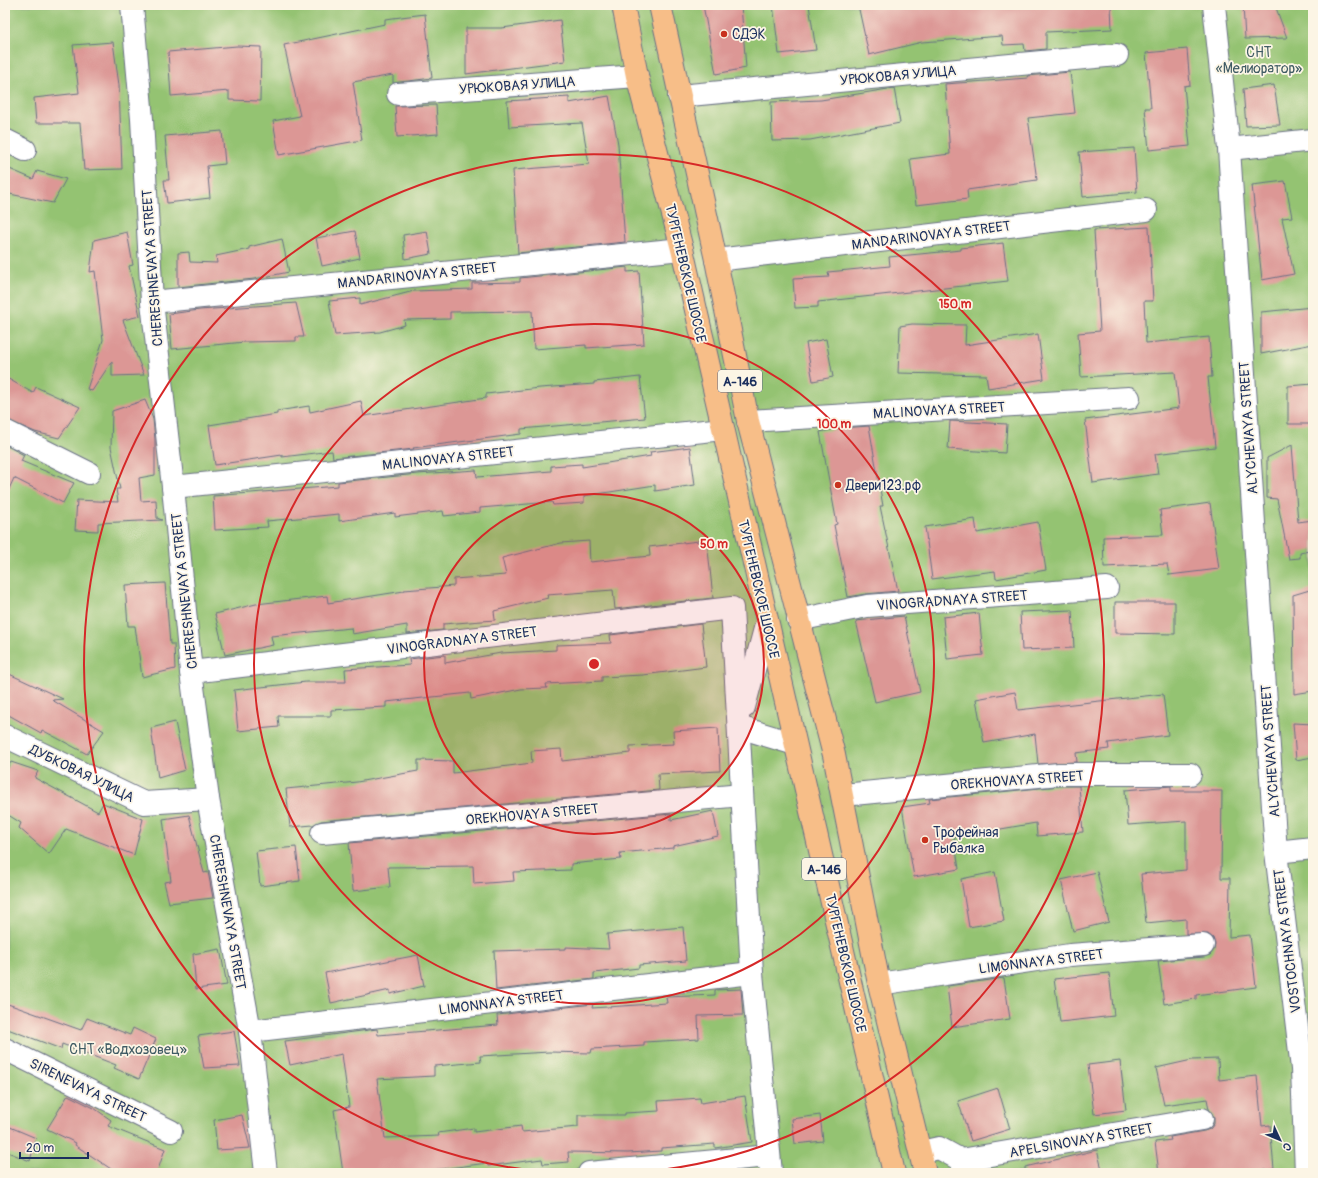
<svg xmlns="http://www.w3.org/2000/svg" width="1318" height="1178" font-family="Pangolin,sans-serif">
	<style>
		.green { fill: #94c372; stroke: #587968 }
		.building { fill: #dc9795 }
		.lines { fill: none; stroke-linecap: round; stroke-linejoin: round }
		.minor-casing { stroke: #686f84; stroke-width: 24 }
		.trunk-casing { stroke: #686f84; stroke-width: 24 }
		.minor { stroke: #fff; stroke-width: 22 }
		.trunk { stroke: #f7be88; stroke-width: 22 }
		.ring { fill: none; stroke: #d62828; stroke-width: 2 }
		.poi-dot { fill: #c8321e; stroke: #fcf5e5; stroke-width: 1.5 }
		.labels { text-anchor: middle; stroke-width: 3.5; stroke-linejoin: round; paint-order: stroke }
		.shield { fill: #fcf5e5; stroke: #5e6a86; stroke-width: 1 }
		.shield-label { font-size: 13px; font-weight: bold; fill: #1b2f5e }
		.poi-label { font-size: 14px; fill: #1b2f5e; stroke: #fcf5e5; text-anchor: start }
		.park-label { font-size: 14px; fill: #3f5b64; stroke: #fcf5e5 }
		.street-label { font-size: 14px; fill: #1b2f5e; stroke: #fcf5e5 }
		.centre { fill: #d62828; stroke: #fcf5e5; stroke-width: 2 }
		.ring-label { font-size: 12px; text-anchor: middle; font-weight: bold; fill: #d62828; stroke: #fcf5e5; stroke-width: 3.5; stroke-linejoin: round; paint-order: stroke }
	</style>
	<rect width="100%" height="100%" fill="#fcf5e5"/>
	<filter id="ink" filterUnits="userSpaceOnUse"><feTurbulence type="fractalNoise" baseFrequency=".025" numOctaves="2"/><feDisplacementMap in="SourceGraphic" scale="8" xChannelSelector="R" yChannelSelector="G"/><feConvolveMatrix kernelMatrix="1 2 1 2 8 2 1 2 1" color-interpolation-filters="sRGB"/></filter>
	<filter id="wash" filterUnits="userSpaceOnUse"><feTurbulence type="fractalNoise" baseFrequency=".012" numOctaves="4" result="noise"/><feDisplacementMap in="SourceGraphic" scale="16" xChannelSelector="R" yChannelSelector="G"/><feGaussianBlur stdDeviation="0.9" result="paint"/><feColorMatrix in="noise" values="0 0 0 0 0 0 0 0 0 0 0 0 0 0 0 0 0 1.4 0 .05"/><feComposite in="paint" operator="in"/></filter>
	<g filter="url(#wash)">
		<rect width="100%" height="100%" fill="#f6e5cc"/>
		<rect class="green" x="5" y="5" width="1308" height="1168"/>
		<g id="blocks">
			<g class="building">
				<path d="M 703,5 L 741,5 L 746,68 L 716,74 Z"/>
				<path d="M 773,5 L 809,5 L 816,50 L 779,54 Z"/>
				<path d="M 858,5 L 1111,5 L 1112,29 L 1046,32 L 1046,49 L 1025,51 L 1024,44 L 1003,45 L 1002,36 L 922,42 L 869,55 Z"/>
				<path d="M 1243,5 L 1275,5 L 1287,38 L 1245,39 Z"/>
				<path d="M 425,14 L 432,78 L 393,83 L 393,75 L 353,82 L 362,140 L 279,155 L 273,121 L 300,116 L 284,45 L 385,24 L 385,19 Z"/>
				<path d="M 560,20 L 565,61 L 466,74 L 466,28 L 502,28 Z"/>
				<path d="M 113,42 L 119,85 L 122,169 L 84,170 L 80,123 L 36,123 L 34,98 L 79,93 L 73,45 Z"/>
				<path d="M 237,46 L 261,47 L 260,101 L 229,100 L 229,91 L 171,96 L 168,52 Z"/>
				<path d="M 1187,49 L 1190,85 L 1184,86 L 1190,146 L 1149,150 L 1145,108 L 1151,108 L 1146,53 Z"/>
				<path d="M 1070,72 L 1075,113 L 1028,118 L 1037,180 L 967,190 L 968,199 L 916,205 L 910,159 L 950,154 L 945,84 L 1028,78 L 1027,76 Z"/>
				<path d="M 1274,85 L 1280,125 L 1246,126 L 1243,89 Z"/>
				<path d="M 894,88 L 900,123 L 810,140 L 772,141 L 771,102 L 821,100 Z"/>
				<path d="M 609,96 L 618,144 L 625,242 L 518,253 L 513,170 L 589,164 L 582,123 L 509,127 L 507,101 L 569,97 L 569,103 Z"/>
				<path d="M 436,105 L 438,134 L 397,137 L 395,106 Z"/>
				<path d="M 222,131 L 225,164 L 207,166 L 210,198 L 167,203 L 164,180 L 169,180 L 165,136 Z"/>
				<path d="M 1134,148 L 1137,192 L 1083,197 L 1079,152 Z"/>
				<path d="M 5,167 L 33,179 L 37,171 L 66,179 L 53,203 L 5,193 Z"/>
				<path d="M 1285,181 L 1292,217 L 1282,218 L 1294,274 L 1262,280 L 1252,185 Z"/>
				<path d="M 1149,227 L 1153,301 L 1144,301 L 1146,343 L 1209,337 L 1212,377 L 1208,377 L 1215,447 L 1155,454 L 1158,474 L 1093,483 L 1085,420 L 1179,408 L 1175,372 L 1081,377 L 1078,333 L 1100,331 L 1094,230 Z"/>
				<path d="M 355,231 L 360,258 L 322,266 L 316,238 Z"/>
				<path d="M 427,231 L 431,254 L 405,259 L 403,235 Z"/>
				<path d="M 127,232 L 133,265 L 129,266 L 140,316 L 123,320 L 144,375 L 112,376 L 112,361 L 92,391 L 87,389 L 103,340 L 95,271 L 90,272 L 94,240 Z"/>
				<path d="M 282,239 L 289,272 L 254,279 L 178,287 L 178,253 L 189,252 L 190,262 L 217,263 L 216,256 L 249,249 L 249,247 Z"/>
				<path d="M 1003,243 L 1008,281 L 818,302 L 818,307 L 795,308 L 793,279 L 829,277 L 828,272 L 890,266 L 889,257 L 961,250 L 961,248 Z"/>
				<path d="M 627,267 L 627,272 L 639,271 L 644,344 L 586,348 L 586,345 L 534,349 L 532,311 L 450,312 L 450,319 L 404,320 L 405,325 L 380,332 L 335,335 L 329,301 L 360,298 L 360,305 L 414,291 L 472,289 L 472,283 L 520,282 L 520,278 Z"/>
				<path d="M 296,303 L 304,337 L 296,337 L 296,341 L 245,342 L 172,349 L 169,314 L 200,310 Z"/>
				<path d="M 1313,307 L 1313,344 L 1261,354 L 1261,312 Z"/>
				<path d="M 912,324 L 966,325 L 965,345 L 1038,334 L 1044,379 L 988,388 L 986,375 L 898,373 L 900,326 Z"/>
				<path d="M 826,339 L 833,377 L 813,381 L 806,343 Z"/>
				<path d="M 5,377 L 33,393 L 36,387 L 80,407 L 59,438 L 35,432 L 5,419 Z"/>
				<path d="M 640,377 L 645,418 L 521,429 L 521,434 L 413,448 L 414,449 L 333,458 L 332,451 L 282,457 L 282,455 L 215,465 L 209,425 L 277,414 L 277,411 L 309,406 L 310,412 L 361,401 L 364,416 L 486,398 L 486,394 L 540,388 L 594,384 L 594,382 Z"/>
				<path d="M 1313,384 L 1313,424 L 1288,424 L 1288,386 Z"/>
				<path d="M 145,400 L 153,419 L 155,439 L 155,475 L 139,478 L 141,501 L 156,500 L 157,518 L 162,520 L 98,523 L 98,531 L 75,530 L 77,500 L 118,502 L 116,489 L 120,489 L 111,447 L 112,411 Z"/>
				<path d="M 950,421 L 1007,424 L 1005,453 L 948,449 Z"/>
				<path d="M 869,426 L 883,506 L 880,506 L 898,591 L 866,594 L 848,597 L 834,525 L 837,524 L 820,432 L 841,428 Z"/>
				<path d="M 5,445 L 24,455 L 21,461 L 74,483 L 63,503 L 14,478 L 5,498 Z"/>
				<path d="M 1292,445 L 1298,522 L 1313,520 L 1313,550 L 1300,553 L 1300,558 L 1289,559 L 1277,499 L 1267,498 L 1267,458 Z"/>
				<path d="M 690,447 L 695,485 L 655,491 L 655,485 L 584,496 L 584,503 L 553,505 L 552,502 L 480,508 L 480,512 L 444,516 L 443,511 L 395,517 L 395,513 L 339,521 L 339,514 L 267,521 L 268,527 L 215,530 L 213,496 L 338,486 L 338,482 L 418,474 L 476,470 L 477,477 L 551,471 L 551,466 L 582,464 L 582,467 L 651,456 L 650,452 Z"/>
				<path d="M 1210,503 L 1219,569 L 1169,575 L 1167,564 L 1104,567 L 1103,537 L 1163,535 L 1160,510 Z"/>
				<path d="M 975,519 L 977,533 L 1038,522 L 1046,570 L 996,579 L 995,571 L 932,579 L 925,527 Z"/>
				<path d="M 707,540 L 713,598 L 615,609 L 613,590 L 547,595 L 548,598 L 494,611 L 495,620 L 443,624 L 443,630 L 407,634 L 407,625 L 352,634 L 351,628 L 271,636 L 273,645 L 225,655 L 215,614 L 256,604 L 327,596 L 328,603 L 404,591 L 404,590 L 454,586 L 454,579 L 506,575 L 502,558 L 561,543 L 589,541 L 590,562 L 650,556 L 649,547 Z"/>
				<path d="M 165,583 L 170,644 L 174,644 L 175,669 L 142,677 L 135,626 L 128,626 L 125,585 Z"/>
				<path d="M 1313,589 L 1313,691 L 1294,694 L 1293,595 Z"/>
				<path d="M 1115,602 L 1175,602 L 1175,634 L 1115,633 Z"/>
				<path d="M 1072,610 L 1074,648 L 1022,650 L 1020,612 Z"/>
				<path d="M 979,613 L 983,655 L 947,659 L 943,617 Z"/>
				<path d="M 904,616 L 920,692 L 875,702 L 856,621 Z"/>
				<path d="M 701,624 L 706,667 L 643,675 L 602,677 L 602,681 L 546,684 L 547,688 L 521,689 L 471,699 L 470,693 L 386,702 L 386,707 L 331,710 L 331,716 L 278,716 L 279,727 L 238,731 L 234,690 L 306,682 L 346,682 L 345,669 L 410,665 L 409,659 L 445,655 L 445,663 L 501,653 L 556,650 L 556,645 L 611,643 L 610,635 Z"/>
				<path d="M 5,672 L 63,699 L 52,700 L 104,731 L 87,754 L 42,730 L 41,733 L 5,713 Z"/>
				<path d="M 1015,692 L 1018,710 L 1163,694 L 1168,735 L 1108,743 L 1109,749 L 1076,753 L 1077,762 L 1038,764 L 1035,734 L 984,743 L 976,699 Z"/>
				<path d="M 175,722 L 185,770 L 158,778 L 151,728 Z"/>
				<path d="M 1293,723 L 1313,724 L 1313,757 L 1296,760 Z"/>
				<path d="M 718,728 L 720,771 L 658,774 L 659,790 L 321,821 L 313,825 L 290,827 L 286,789 L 357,782 L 418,771 L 418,760 L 453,761 L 453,773 L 532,763 L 531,751 L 561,749 L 562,761 L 630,753 L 630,746 L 674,744 L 673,731 Z"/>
				<path d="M 11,762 L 38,771 L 35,778 L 98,812 L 103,803 L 143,819 L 134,855 L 66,829 L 49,854 L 19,828 L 21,823 L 5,813 L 5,772 Z"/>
				<path d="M 1060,786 L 1079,786 L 1083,832 L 1037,836 L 1036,823 L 954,837 L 959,869 L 914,877 L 902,807 L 930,803 L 929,799 Z"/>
				<path d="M 1171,786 L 1171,791 L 1222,791 L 1221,878 L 1230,878 L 1229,937 L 1250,935 L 1256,987 L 1196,995 L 1196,999 L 1164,1004 L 1158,961 L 1204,957 L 1210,955 L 1214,950 L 1215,944 L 1213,938 L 1208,934 L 1186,934 L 1186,919 L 1146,923 L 1141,874 L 1186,870 L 1186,821 L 1128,825 L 1125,790 Z"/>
				<path d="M 713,811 L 718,836 L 673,846 L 673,848 L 620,853 L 621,859 L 571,864 L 571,870 L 513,872 L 514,881 L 474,884 L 473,866 L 388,867 L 390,887 L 353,891 L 349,843 L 671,814 L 671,820 Z"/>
				<path d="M 189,815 L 204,873 L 208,872 L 213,898 L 169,903 L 164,882 L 171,881 L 163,819 Z"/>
				<path d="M 296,847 L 300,881 L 260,886 L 256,851 Z"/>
				<path d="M 995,872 L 1004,921 L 969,927 L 961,879 Z"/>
				<path d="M 1097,872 L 1109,922 L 1073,931 L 1061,880 Z"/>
				<path d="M 683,927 L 686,961 L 639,965 L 639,968 L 594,973 L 594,979 L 496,990 L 494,951 L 566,949 L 566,947 L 609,949 L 607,934 Z"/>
				<path d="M 220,949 L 227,985 L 196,989 L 193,954 Z"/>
				<path d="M 418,955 L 424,986 L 390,994 L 390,990 L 331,1003 L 325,973 Z"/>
				<path d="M 1109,973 L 1114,1016 L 1060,1022 L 1054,979 Z"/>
				<path d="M 1004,978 L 1010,1019 L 952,1027 L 947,986 Z"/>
				<path d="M 741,989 L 743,1015 L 698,1016 L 699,1039 L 644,1042 L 644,1046 L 592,1049 L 591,1053 L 549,1052 L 480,1056 L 481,1062 L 434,1066 L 434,1076 L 377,1079 L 385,1138 L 439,1136 L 438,1133 L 474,1128 L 474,1132 L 521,1126 L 522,1132 L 578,1127 L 578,1115 L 625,1115 L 625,1113 L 659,1111 L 658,1101 L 700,1098 L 701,1103 L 745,1096 L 752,1142 L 715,1148 L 715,1144 L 661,1148 L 661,1151 L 628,1153 L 568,1152 L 569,1162 L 543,1164 L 542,1159 L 488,1166 L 487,1163 L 442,1169 L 390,1173 L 343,1173 L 334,1110 L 349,1107 L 342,1054 L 290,1065 L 285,1041 L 377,1029 L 378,1035 L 498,1025 L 497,1015 L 593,1004 L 592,1008 L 667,1003 L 666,997 L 715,995 L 715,990 Z"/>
				<path d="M 5,1003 L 81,1030 L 87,1018 L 130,1035 L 133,1028 L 156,1039 L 139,1079 L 114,1068 L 116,1065 L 62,1044 L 61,1049 L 5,1028 Z"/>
				<path d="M 234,1031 L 240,1066 L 204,1068 L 198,1036 Z"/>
				<path d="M 1218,1059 L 1219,1080 L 1257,1076 L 1262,1126 L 1270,1125 L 1274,1169 L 1236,1173 L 1159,1173 L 1155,1142 L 1171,1140 L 1170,1137 L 1204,1131 L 1210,1129 L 1214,1124 L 1214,1117 L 1209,1109 L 1207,1099 L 1164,1105 L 1156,1068 L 1192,1060 Z"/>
				<path d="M 1120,1061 L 1126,1110 L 1094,1114 L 1088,1065 Z"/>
				<path d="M 998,1088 L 1010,1129 L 971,1141 L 958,1101 Z"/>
				<path d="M 68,1095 L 94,1108 L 111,1120 L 108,1126 L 165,1149 L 157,1173 L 117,1173 L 75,1145 L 76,1143 L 47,1129 Z"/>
				<path d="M 242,1115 L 250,1148 L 217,1150 L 214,1120 Z"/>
				<path d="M 820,1115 L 823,1141 L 795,1144 L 792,1119 Z"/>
				<path d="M 10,1127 L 36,1138 L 30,1161 L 5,1151 L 5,1140 Z"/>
				<path d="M 1097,1150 L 1103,1173 L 1025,1173 L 1025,1167 Z"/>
			</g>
		</g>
	</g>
	<g filter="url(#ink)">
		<use href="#blocks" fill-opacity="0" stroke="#686f84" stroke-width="1"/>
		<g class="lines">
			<defs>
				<g id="minor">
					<path d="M 132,5 L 142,119 L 152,302 L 173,487 L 191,672 L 208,799 L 250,1031 L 266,1173"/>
					<path d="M 1214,5 L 1229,149 L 1276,852 L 1302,1069 L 1306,1173"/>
					<path d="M 398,94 L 637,76"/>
					<path d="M 679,96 L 1117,55"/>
					<path d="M 5,140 L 25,150"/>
					<path d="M 1229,149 L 1313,140"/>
					<path d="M 716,260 L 1146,210"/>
					<path d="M 152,302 L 682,249"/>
					<path d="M 748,421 L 1129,398"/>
					<path d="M 5,431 L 89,473"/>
					<path d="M 173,487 L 723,429"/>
					<path d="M 798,620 L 867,606 L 1107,588"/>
					<path d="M 191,672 L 732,608 L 752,973 L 771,1173"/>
					<path d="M 744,707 L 767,621"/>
					<path d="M 739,727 L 795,744"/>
					<path d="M 5,736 L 144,803 L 208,799"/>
					<path d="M 843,795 L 1059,774 L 1190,774"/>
					<path d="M 322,833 L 742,795"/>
					<path d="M 1276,852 L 1313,848"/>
					<path d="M 879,984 L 1070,955 L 1203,945"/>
					<path d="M 250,1031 L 752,973"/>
					<path d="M 5,1049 L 171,1131"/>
					<path d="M 921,1152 L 939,1148 L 961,1160 L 965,1173"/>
					<path d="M 961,1160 L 1202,1119"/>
					<path d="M 589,1173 L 769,1156"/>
				</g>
				<g id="trunk">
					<path d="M 623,5 L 637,76 L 682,249 L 894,1173"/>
					<path d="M 660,5 L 716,260 L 748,421 L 834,755 L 879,984 L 925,1173"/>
				</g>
			</defs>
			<use href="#minor" class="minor-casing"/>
			<use href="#trunk" class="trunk-casing"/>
			<use href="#minor" class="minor"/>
			<use href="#trunk" class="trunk"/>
		</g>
	</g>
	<circle cx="594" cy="664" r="170" fill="#d62828" fill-opacity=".12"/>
	<g class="ring">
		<circle cx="594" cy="664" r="170"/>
		<circle cx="594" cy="664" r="340"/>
		<path d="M558 1173A510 510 0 1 1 630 1173"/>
	</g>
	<g class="poi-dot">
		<circle cx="724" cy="34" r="4"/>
		<circle cx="838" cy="485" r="4"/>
		<circle cx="925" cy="840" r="4"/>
	</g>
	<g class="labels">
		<g class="shield">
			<rect x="718" y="370" width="44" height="22" rx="3"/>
			<rect x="802" y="858" width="44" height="22" rx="3"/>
		</g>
		<g class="shield-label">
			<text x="740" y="386">А-146</text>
			<text x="824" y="874">А-146</text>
		</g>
		<g class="poi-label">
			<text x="732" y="39">СДЭК</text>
			<text x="846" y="490">Двери123.рф</text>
			<text x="933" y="837">Трофейная<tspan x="933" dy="16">Рыбалка</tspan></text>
		</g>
		<g class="park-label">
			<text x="1259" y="57">СНТ<tspan x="1259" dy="16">«Мелиоратор»</tspan></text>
			<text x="128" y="1054">СНТ «Водхозовец»</text>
		</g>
		<g class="street-label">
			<text transform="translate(898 75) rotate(-5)" y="5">УРЮКОВАЯ УЛИЦА</text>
			<text transform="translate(517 85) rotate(-4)" y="5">УРЮКОВАЯ УЛИЦА</text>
			<text transform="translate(931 235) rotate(-7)" y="5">MANDARINOVAYA STREET</text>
			<text transform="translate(152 268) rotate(-94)" y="5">CHERESHNEVAYA STREET</text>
			<text transform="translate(686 273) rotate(77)" y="5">ТУРГЕНЕВСКОЕ ШОССЕ</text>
			<text transform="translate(417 275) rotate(-6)" y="5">MANDARINOVAYA STREET</text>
			<text transform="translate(939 410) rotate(-3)" y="5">MALINOVAYA STREET</text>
			<text transform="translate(1248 428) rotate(-94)" y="5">ALYCHEVAYA STREET</text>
			<text transform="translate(448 458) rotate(-6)" y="5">MALINOVAYA STREET</text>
			<text transform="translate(759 589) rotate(77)" y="5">ТУРГЕНЕВСКОЕ ШОССЕ</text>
			<text transform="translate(184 591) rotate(-96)" y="5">CHERESHNEVAYA STREET</text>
			<text transform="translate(952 600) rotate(-4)" y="5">VINOGRADNAYA STREET</text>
			<text transform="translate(462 640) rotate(-7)" y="5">VINOGRADNAYA STREET</text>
			<text transform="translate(1270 751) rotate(-94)" y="5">ALYCHEVAYA STREET</text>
			<text transform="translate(82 773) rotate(26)" y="5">ДУБКОВАЯ УЛИЦА</text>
			<text transform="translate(1017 780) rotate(-4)" y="5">OREKHOVAYA STREET</text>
			<text transform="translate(532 814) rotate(-5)" y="5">OREKHOVAYA STREET</text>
			<text transform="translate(228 912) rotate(80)" y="5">CHERESHNEVAYA STREET</text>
			<text transform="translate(1287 941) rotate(-97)" y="5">VOSTOCHNAYA STREET</text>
			<text transform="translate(1041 961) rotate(-7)" y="5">LIMONNAYA STREET</text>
			<text transform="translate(846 963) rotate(77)" y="5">ТУРГЕНЕВСКОЕ ШОССЕ</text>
			<text transform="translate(501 1002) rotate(-7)" y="5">LIMONNAYA STREET</text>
			<text transform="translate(88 1090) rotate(26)" y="5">SIRENEVAYA STREET</text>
			<text transform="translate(1081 1140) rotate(-10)" y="5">APELSINOVAYA STREET</text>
		</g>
	</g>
	<circle cx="594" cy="664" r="6" class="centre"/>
	<g class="ring-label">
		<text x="955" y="308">150 m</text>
		<text x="834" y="428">100 m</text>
		<text x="714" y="548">50 m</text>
	</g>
	<rect width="1318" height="1178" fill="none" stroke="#fcf5e5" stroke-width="20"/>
	<g transform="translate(1280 1140) rotate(134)" stroke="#fcf5e5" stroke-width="3" paint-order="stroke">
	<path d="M0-3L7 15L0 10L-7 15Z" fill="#1b2f5e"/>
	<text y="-6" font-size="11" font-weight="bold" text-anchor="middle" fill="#1b2f5e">С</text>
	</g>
	<path d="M20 1152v6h68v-6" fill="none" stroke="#1b2f5e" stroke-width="2"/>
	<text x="26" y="1152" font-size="12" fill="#1b2f5e" stroke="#fcf5e5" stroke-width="3" paint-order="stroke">20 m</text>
</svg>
